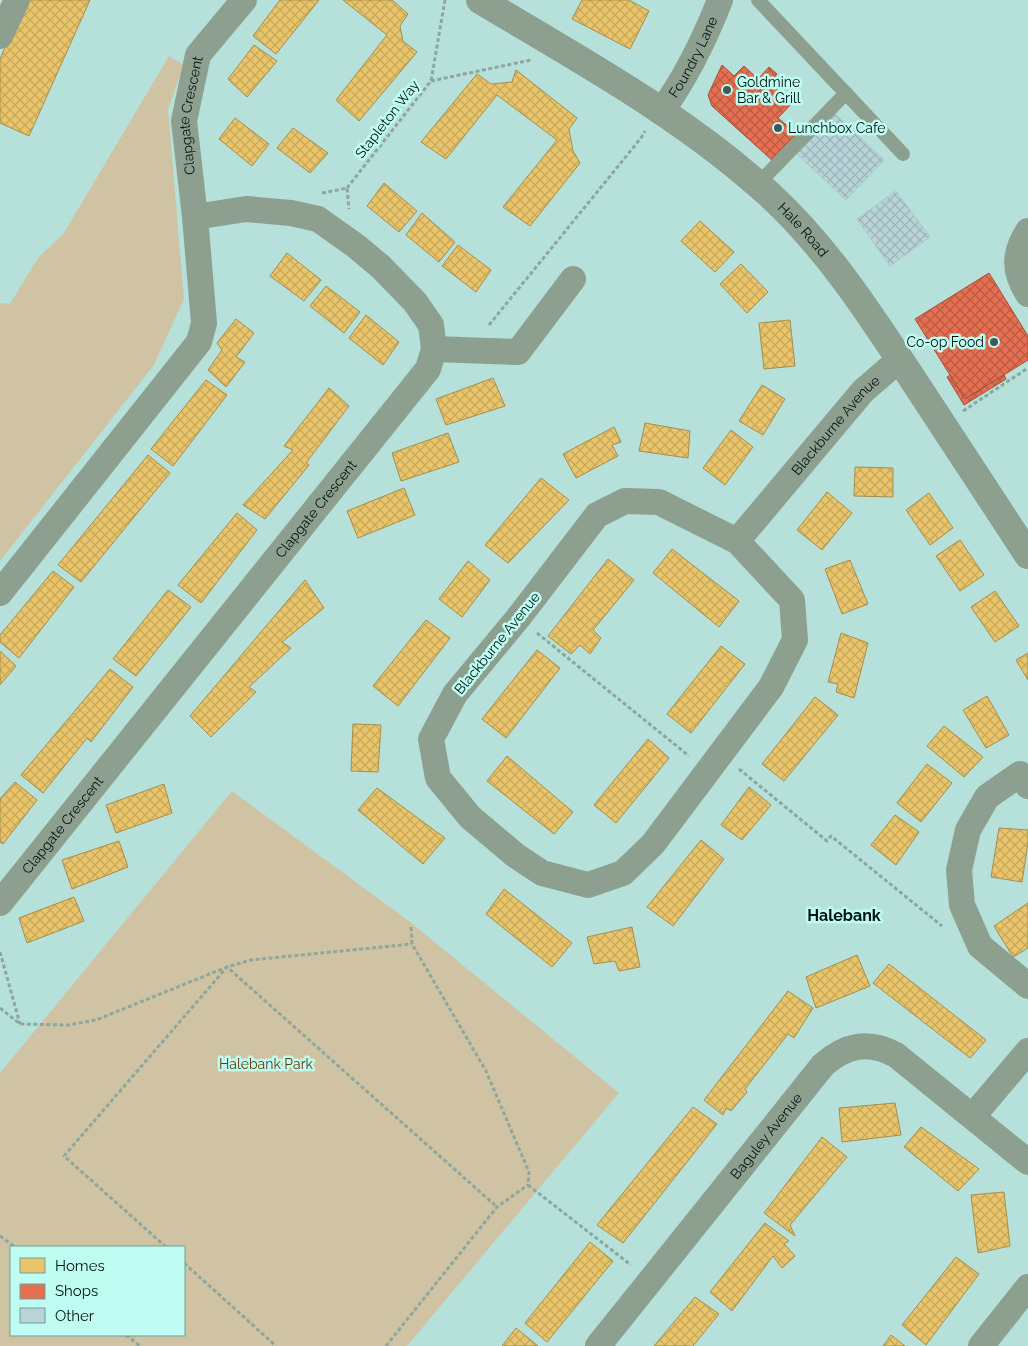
<svg xmlns="http://www.w3.org/2000/svg" width="1028" height="1346" font-family="Raleway,sans-serif">
	<style>
		.green { fill: #cfc3a4; fill-rule: evenodd }
		.homes { fill: url(#homes-cross-hatch); stroke: #a38f4f }
		.shops { fill: url(#shops-cross-hatch); stroke: #a2533e }
		.building { fill: url(#building-cross-hatch); stroke: #abc7cc }
		.lines { fill: none; stroke-linecap: round; stroke-linejoin: round }
		.path { stroke: #8fa69c; stroke-width: 3; stroke-dasharray: 4 2.5; stroke-linecap: butt }
		.service { stroke: #8d9f8f; stroke-width: 14 }
		.minor { stroke: #8d9f8f; stroke-width: 26 }
		.tertiary { stroke: #8d9f8f; stroke-width: 28 }
		.poi-dot { fill: #405b57; stroke: #bffcf2; stroke-width: 2 }
		.labels { text-anchor: middle; stroke-width: 5; stroke-linejoin: round; paint-order: stroke }
		.street-label { font-size: 14px; fill: #001310; stroke: #bffcf2 }
		.poi-label { font-size: 14px; fill: #001310; stroke: #bffcf2; text-anchor: start }
		.park-label { font-size: 14px; fill: #663900; stroke: #bffcf2 }
		.quarter-label { font-size: 16px; font-weight: bold; fill: #001310; stroke: #bffcf2 }
	</style>
	<defs>
		<pattern id="homes-cross-hatch" width="8" height="8" patternUnits="userSpaceOnUse" patternTransform="scale(1.25)"><rect width="8" height="8" fill="#e9c46a"/><path d="M0 0l8 8M0 8l8-8" fill="none" stroke="#c6a85b"/></pattern>
		<pattern id="shops-cross-hatch" width="8" height="8" patternUnits="userSpaceOnUse" patternTransform="scale(1.25)"><rect width="8" height="8" fill="#e76f51"/><path d="M0 0l8 8M0 8l8-8" fill="none" stroke="#b95a42"/></pattern>
		<pattern id="building-cross-hatch" width="8" height="8" patternUnits="userSpaceOnUse" patternTransform="scale(1.25)"><rect width="8" height="8" fill="#b8d4d9"/><path d="M0 0l8 8M0 8l8-8" fill="none" stroke="#9cb5b9"/></pattern>
	</defs>
	<rect width="100%" height="100%" fill="#b6e0da"/>
	<g class="green">
		<path d="M 169,56 L 184,65 L 168,109 L 184,299 L 154,365 L 0,561 L 0,303 L 10,304 L 38,258 L 64,233 Z"/>
		<path d="M 232,791 L 410,922 L 619,1093 L 407,1346 L 0,1346 L 0,1073 ZM 11,1247 L 184,1247 L 184,1335 L 11,1335 Z"/>
	</g>
	<g class="homes">
		<path d="M 26,0 L 90,0 L 29,136 L 0,123 L 0,59 Z"/>
		<path d="M 280,0 L 319,0 L 276,54 L 253,36 Z"/>
		<path d="M 343,0 L 392,0 L 408,14 L 400,26 L 403,41 L 417,52 L 359,121 L 336,100 L 387,35 Z"/>
		<path d="M 582,0 L 629,0 L 649,11 L 630,49 L 572,19 Z"/>
		<path d="M 254,45 L 277,61 L 247,97 L 228,79 Z"/>
		<path d="M 516,70 L 577,118 L 569,129 L 573,151 L 580,163 L 530,226 L 503,207 L 557,140 L 497,95 L 446,159 L 421,142 L 477,74 L 491,84 L 512,82 Z"/>
		<path d="M 235,118 L 269,144 L 252,166 L 219,139 Z"/>
		<path d="M 293,128 L 328,153 L 310,173 L 277,148 Z"/>
		<path d="M 384,183 L 417,211 L 399,232 L 367,206 Z"/>
		<path d="M 422,213 L 455,242 L 439,262 L 406,235 Z"/>
		<path d="M 700,221 L 734,252 L 715,272 L 681,241 Z"/>
		<path d="M 458,245 L 491,270 L 476,292 L 442,266 Z"/>
		<path d="M 287,253 L 321,280 L 304,301 L 270,276 Z"/>
		<path d="M 741,264 L 768,292 L 747,313 L 720,284 Z"/>
		<path d="M 326,286 L 360,312 L 344,333 L 310,306 Z"/>
		<path d="M 366,315 L 399,342 L 383,365 L 349,338 Z"/>
		<path d="M 236,319 L 254,333 L 236,357 L 245,362 L 226,387 L 208,370 L 222,350 L 217,343 Z"/>
		<path d="M 790,320 L 795,366 L 764,369 L 759,323 Z"/>
		<path d="M 493,378 L 505,406 L 446,425 L 436,399 Z"/>
		<path d="M 206,380 L 227,395 L 173,466 L 151,449 Z"/>
		<path d="M 762,385 L 785,399 L 763,435 L 739,421 Z"/>
		<path d="M 329,388 L 349,406 L 306,463 L 309,465 L 265,519 L 243,505 L 293,450 L 284,446 Z"/>
		<path d="M 645,423 L 690,431 L 688,458 L 639,451 Z"/>
		<path d="M 614,427 L 621,442 L 612,445 L 618,456 L 576,478 L 563,454 Z"/>
		<path d="M 731,430 L 753,447 L 725,485 L 703,468 Z"/>
		<path d="M 448,433 L 459,462 L 401,481 L 392,453 Z"/>
		<path d="M 148,455 L 170,473 L 81,582 L 58,565 Z"/>
		<path d="M 855,467 L 893,468 L 893,497 L 854,496 Z"/>
		<path d="M 541,478 L 569,500 L 508,563 L 485,545 Z"/>
		<path d="M 404,488 L 415,515 L 358,538 L 347,511 Z"/>
		<path d="M 827,492 L 852,513 L 822,550 L 797,530 Z"/>
		<path d="M 929,493 L 953,528 L 930,545 L 906,510 Z"/>
		<path d="M 237,513 L 257,530 L 201,603 L 178,585 Z"/>
		<path d="M 960,540 L 984,575 L 960,591 L 936,556 Z"/>
		<path d="M 672,549 L 739,601 L 719,627 L 653,573 Z"/>
		<path d="M 608,559 L 634,580 L 593,630 L 601,638 L 590,654 L 580,645 L 571,654 L 548,636 Z"/>
		<path d="M 850,560 L 868,604 L 842,614 L 825,569 Z"/>
		<path d="M 468,561 L 490,580 L 462,617 L 439,599 Z"/>
		<path d="M 53,571 L 74,587 L 19,658 L 0,642 L 0,635 Z"/>
		<path d="M 305,580 L 324,608 L 282,642 L 291,648 L 249,687 L 256,692 L 211,737 L 190,716 Z"/>
		<path d="M 168,590 L 191,607 L 136,676 L 113,659 Z"/>
		<path d="M 995,591 L 1019,626 L 995,642 L 971,607 Z"/>
		<path d="M 426,620 L 450,638 L 398,706 L 373,686 Z"/>
		<path d="M 841,633 L 868,643 L 854,698 L 836,692 L 838,684 L 828,682 Z"/>
		<path d="M 721,646 L 745,664 L 691,733 L 667,714 Z"/>
		<path d="M 537,650 L 560,668 L 506,738 L 482,719 Z"/>
		<path d="M 0,651 L 16,666 L 0,685 Z"/>
		<path d="M 1028,653 L 1028,680 L 1016,660 Z"/>
		<path d="M 110,669 L 133,687 L 91,742 L 87,738 L 43,793 L 21,775 Z"/>
		<path d="M 987,696 L 1009,735 L 986,748 L 963,710 Z"/>
		<path d="M 815,697 L 838,715 L 784,781 L 762,764 Z"/>
		<path d="M 353,724 L 381,725 L 378,772 L 351,771 Z"/>
		<path d="M 944,726 L 983,757 L 964,777 L 927,746 Z"/>
		<path d="M 648,739 L 669,758 L 616,823 L 594,805 Z"/>
		<path d="M 507,756 L 573,812 L 554,834 L 487,781 Z"/>
		<path d="M 927,764 L 952,783 L 921,822 L 897,803 Z"/>
		<path d="M 15,782 L 37,800 L 3,844 L 0,842 L 0,799 Z"/>
		<path d="M 164,784 L 172,813 L 116,833 L 106,805 Z"/>
		<path d="M 749,787 L 771,805 L 742,840 L 721,825 Z"/>
		<path d="M 377,788 L 445,838 L 423,864 L 358,810 Z"/>
		<path d="M 895,815 L 919,832 L 896,865 L 871,845 Z"/>
		<path d="M 999,828 L 1028,830 L 1028,843 L 1022,882 L 991,877 Z"/>
		<path d="M 701,840 L 724,859 L 673,926 L 647,907 Z"/>
		<path d="M 119,841 L 128,867 L 72,889 L 62,860 Z"/>
		<path d="M 504,889 L 572,943 L 552,967 L 486,914 Z"/>
		<path d="M 74,897 L 84,921 L 27,943 L 19,918 Z"/>
		<path d="M 1028,903 L 1028,948 L 1013,957 L 994,926 Z"/>
		<path d="M 632,927 L 640,967 L 619,971 L 615,961 L 594,964 L 587,937 Z"/>
		<path d="M 857,955 L 870,986 L 816,1008 L 806,977 Z"/>
		<path d="M 889,964 L 986,1040 L 970,1058 L 873,983 Z"/>
		<path d="M 788,991 L 813,1008 L 794,1038 L 788,1034 L 745,1089 L 747,1092 L 731,1111 L 726,1108 L 723,1115 L 704,1100 Z"/>
		<path d="M 895,1103 L 901,1135 L 842,1142 L 839,1108 Z"/>
		<path d="M 693,1107 L 717,1124 L 623,1243 L 597,1225 Z"/>
		<path d="M 921,1127 L 979,1169 L 958,1191 L 904,1147 Z"/>
		<path d="M 822,1137 L 847,1157 L 790,1225 L 795,1236 L 764,1213 Z"/>
		<path d="M 1004,1192 L 1010,1246 L 978,1253 L 971,1195 Z"/>
		<path d="M 765,1223 L 789,1241 L 784,1244 L 795,1256 L 782,1268 L 773,1256 L 732,1311 L 710,1292 Z"/>
		<path d="M 590,1242 L 613,1261 L 547,1342 L 525,1323 Z"/>
		<path d="M 956,1257 L 979,1274 L 926,1345 L 902,1325 Z"/>
		<path d="M 695,1297 L 719,1314 L 693,1346 L 654,1346 Z"/>
		<path d="M 516,1328 L 538,1346 L 502,1346 Z"/>
		<path d="M 891,1335 L 905,1346 L 883,1346 Z"/>
	</g>
	<g class="shops">
		<path d="M 722,65 L 734,76 L 744,66 L 758,79 L 769,67 L 777,74 L 770,83 L 784,96 L 786,94 L 794,101 L 778,118 L 798,135 L 774,162 L 712,106 L 708,95 Z"/>
		<path d="M 989,273 L 1028,336 L 1028,360 L 965,399 L 915,319 Z"/>
		<path d="M 950,375 L 965,399 L 1004,375 L 1006,379 L 964,405 L 947,377 Z"/>
	</g>
	<g class="building">
		<path d="M 833,112 L 884,160 L 846,200 L 795,152 Z"/>
		<path d="M 896,191 L 930,237 L 890,266 L 857,219 Z"/>
	</g>
	<g class="lines">
		<g class="path">
			<path d="M 431,81 L 531,60"/>
			<path d="M 347,188 L 431,81 L 445,0"/>
			<path d="M 322,193 L 347,188 L 349,209"/>
			<path d="M 489,325 L 641,138 L 645,131"/>
			<path d="M 963,411 L 1028,368"/>
			<path d="M 537,633 L 689,756"/>
			<path d="M 739,769 L 827,841 L 831,836 L 942,926"/>
			<path d="M 411,927 L 412,944 L 486,1071 L 529,1172 L 528,1185"/>
			<path d="M 0,952 L 20,1024"/>
			<path d="M 0,1008 L 20,1024 L 68,1025 L 96,1020 L 227,967 L 251,960 L 412,944"/>
			<path d="M 528,1185 L 631,1265"/>
			<path d="M 0,1236 L 15,1247"/>
			<path d="M 166,1247 L 64,1156 L 227,967 L 497,1207"/>
			<path d="M 184,1263 L 276,1346"/>
			<path d="M 126,1335 L 140,1346"/>
			<path d="M 386,1346 L 497,1207 L 528,1185"/>
		</g>
		<g class="service">
			<path d="M 758,0 L 903,154"/>
			<path d="M 758,184 L 846,93"/>
		</g>
		<g class="minor">
			<path d="M 0,36 L 17,0"/>
			<path id="s1" d="M 661,112 C 687,76 704,41 720,0"/>
			<path d="M 1028,231 C 1013,254 1014,272 1028,294"/>
			<path d="M 434,349 L 518,352 L 573,279"/>
			<path d="M 625,501 L 659,502 L 737,541 L 792,600 L 795,640 L 771,687 L 653,844 L 623,873 L 588,885 L 542,873 L 515,855 L 470,817 L 438,778 L 431,739 L 455,694 L 518,618 L 597,515 Z"/>
			<path id="s2" d="M 737,541 L 863,391 L 900,359"/>
			<path id="s3" d="M 0,593 L 199,342 L 204,323 L 195,217 L 184,121 L 198,55 L 244,0"/>
			<path d="M 1028,786 L 1020,774 L 987,797 L 968,830 L 959,870 L 962,905 L 980,946 L 1028,986"/>
			<path id="s4" d="M 0,903 L 428,369 L 434,349 L 431,325 L 415,302 L 381,267 L 356,246 L 318,219 L 291,213 L 246,209 L 195,217"/>
			<path d="M 973,1116 L 1028,1051"/>
			<path id="s5" d="M 598,1346 L 823,1065 C 846,1045 868,1040 896,1055 L 1028,1162"/>
			<path d="M 981,1346 L 1028,1287"/>
		</g>
		<path class="tertiary" id="s6" d="M 480,0 C 580,60 685,117 771,196 C 828,249 870,314 912,378 C 951,437 989,496 1028,555"/>
	</g>
	<g class="poi-dot">
		<circle cx="727" cy="90" r="5"/>
		<circle cx="778" cy="128" r="5"/>
		<circle cx="994" cy="342" r="5"/>
	</g>
	<g class="labels">
		<g class="street-label">
			<text dy="5" stroke="none"><textPath href="#s1" startOffset="64">Foundry Lane</textPath></text>
			<text dy="5" stroke="none"><textPath href="#s3" startOffset="549">Clapgate Crescent</textPath></text>
			<text transform="translate(387 119) rotate(-52)" y="5">Stapleton Way</text>
			<text dy="5" stroke="none"><textPath href="#s6" startOffset="398">Hale Road</textPath></text>
			<text dy="5" stroke="none"><textPath href="#s2" startOffset="152">Blackburne Avenue</textPath></text>
			<text dy="5" stroke="none"><textPath href="#s4" startOffset="505">Clapgate Crescent</textPath></text>
			<text transform="translate(497 643) rotate(-51)" y="5">Blackburne Avenue</text>
			<text dy="5" stroke="none"><textPath href="#s4" startOffset="100">Clapgate Crescent</textPath></text>
			<text dy="5" stroke="none"><textPath href="#s5" startOffset="269">Baguley Avenue</textPath></text>
		</g>
		<g class="poi-label">
			<text x="737" y="87">Goldmine<tspan x="737" dy="16">Bar &amp; Grill</tspan></text>
			<text x="788" y="133">Lunchbox Cafe</text>
			<text x="984" y="347" text-anchor="end">Co-op Food</text>
		</g>
		<g class="park-label">
			<text x="266" y="1069">Halebank Park</text>
		</g>
		<g class="quarter-label">
			<text x="844" y="921">Halebank</text>
		</g>
	</g>
	<rect x="10" y="1246" width="175" height="90" fill="#bffcf2" stroke="#739f98"/>
	<rect x="20" y="1258" width="25" height="15" fill="#e9c46a" stroke="#739f98"/>
	<text x="55" y="1271" font-size="15" fill="#001310">Homes</text>
	<rect x="20" y="1284" width="25" height="15" fill="#e76f51" stroke="#739f98"/>
	<text x="55" y="1296" font-size="15" fill="#001310">Shops</text>
	<rect x="20" y="1308" width="25" height="15" fill="#b8d4d9" stroke="#739f98"/>
	<text x="55" y="1321" font-size="15" fill="#001310">Other</text>
</svg>
